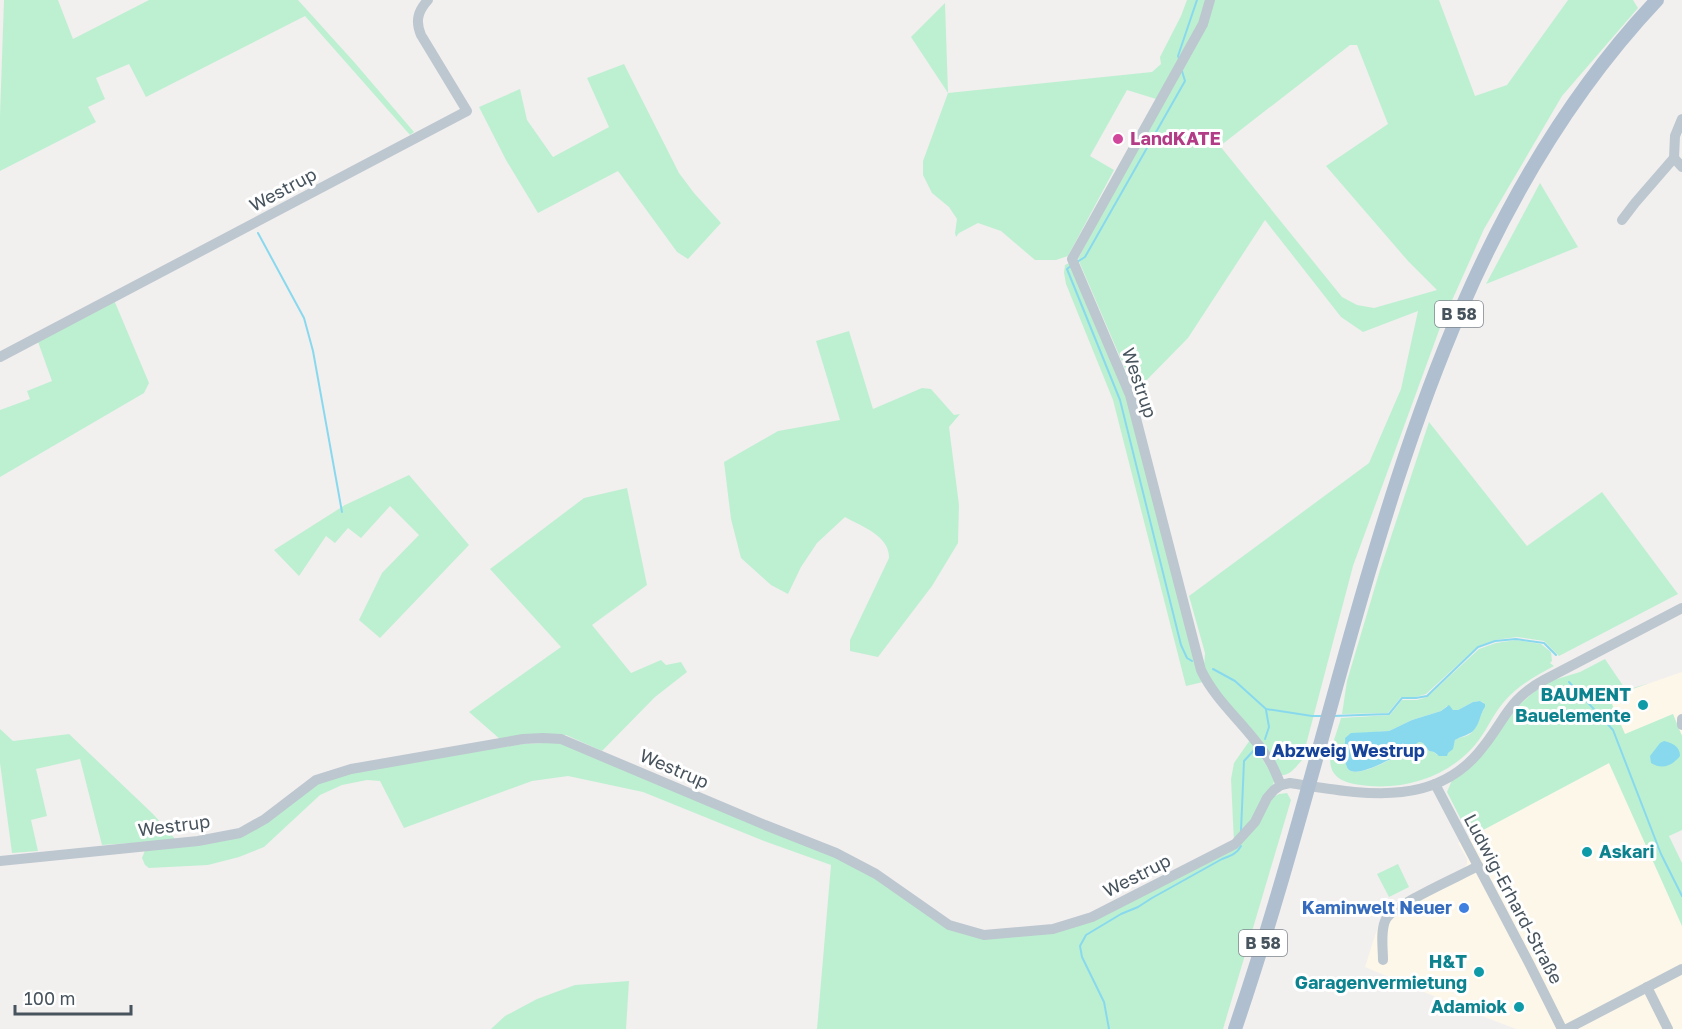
<svg xmlns="http://www.w3.org/2000/svg" width="1682" height="1029" font-family="'Golos Text',sans-serif">
	<style>
		.commercial { fill: #fcf7e9 }
		.green { fill: #bdf0d1; fill-rule: evenodd }
		.water { fill: #89d9ee }
		.lines { fill: none; stroke-linecap: round; stroke-linejoin: round }
		.stream { stroke: #89d9ee; stroke-width: 2 }
		.minor { stroke: #bdc7cf; stroke-width: 10 }
		.major { stroke: #afbfcf; stroke-width: 14 }
		.hotel-dot { fill: #d1479c; stroke: #fff; stroke-width: 2 }
		.culture-dot { fill: #0f9aa8; stroke: #fff; stroke-width: 2 }
		.transit-dot { fill: #1a4fb4; stroke: #fff; stroke-width: 2 }
		.shop-dot { fill: #3f7fe0; stroke: #fff; stroke-width: 2 }
		.labels { text-anchor: middle; stroke-width: 6; stroke-linejoin: round; paint-order: stroke }
		.shield { fill: #fff; stroke: #7e878e; stroke-width: 1.5 }
		.shield-label { font-size: 16px; font-weight: bold; fill: #47535d }
		.hotel-label { font-size: 18px; font-weight: bold; fill: #b23c85; stroke: #fff; text-anchor: start }
		.street-label { font-size: 18px; fill: #47535d; stroke: #fff }
		.culture-label { font-size: 18px; font-weight: bold; fill: #0d838f; stroke: #fff; text-anchor: end }
		.transit-label { font-size: 18px; font-weight: bold; fill: #164399; stroke: #fff; text-anchor: start }
		.shop-label { font-size: 18px; font-weight: bold; fill: #366cbe; stroke: #fff; text-anchor: end }
	</style>
	<rect width="100%" height="100%" fill="#f2efef"/>
	<g class="commercial">
		<path d="M 1682,672 L 1682,736 L 1673,714 L 1625,735 L 1612,705 L 1606,698 Z"/>
		<path d="M 1609,763 L 1682,926 L 1682,1029 L 1516,1029 L 1469,1011 L 1365,967 L 1380,920 L 1385,912 L 1394,903 L 1464,868 L 1467,864 L 1467,859 L 1458,843 Z"/>
	</g>
	<g class="green">
		<path d="M 4,0 L 58,0 L 73,39 L 149,0 L 298,0 L 355,63 L 414,132 L 410,135 L 305,16 L 146,97 L 129,64 L 96,78 L 105,99 L 88,107 L 96,122 L 0,171 L 0,115 Z"/>
		<path d="M 1187,0 L 1207,0 L 1199,24 L 1156,99 L 1127,90 L 1090,156 L 1114,170 L 1068,256 L 1056,260 L 1035,260 L 1001,231 L 978,223 L 959,233 L 956,237 L 955,233 L 957,219 L 949,207 L 932,193 L 923,175 L 923,161 L 948,93 L 911,37 L 945,3 L 948,93 L 1152,72 L 1161,64 L 1160,57 L 1181,16 Z"/>
		<path d="M 1214,0 L 1439,0 L 1475,96 L 1507,85 L 1568,0 L 1633,0 L 1638,8 L 1562,96 L 1484,229 L 1441,325 L 1353,566 L 1302,760 C 1296,767 1289,777 1279,775 L 1211,685 L 1204,668 L 1205,653 L 1189,596 L 1369,463 L 1401,389 L 1418,311 L 1363,332 L 1341,317 L 1265,220 L 1188,338 L 1135,392 L 1078,259 ZM 1350,45 L 1357,45 L 1388,124 L 1326,166 L 1408,261 L 1437,290 L 1374,308 L 1357,305 L 1342,297 L 1220,146 Z"/>
		<path d="M 624,64 L 679,173 L 694,193 L 721,223 L 688,259 L 677,252 L 618,171 L 538,213 L 506,160 L 479,107 L 520,89 L 527,120 L 553,157 L 609,127 L 587,78 Z"/>
		<path d="M 1540,183 L 1578,247 L 1486,284 Z"/>
		<path d="M 1071,262 L 1129,396 L 1203,682 L 1186,686 L 1113,400 L 1066,284 L 1064,273 L 1065,265 Z"/>
		<path d="M 114,300 L 149,383 L 144,393 L 0,477 L 0,410 L 30,399 L 27,391 L 52,381 L 37,339 Z"/>
		<path d="M 849,331 L 873,409 L 922,388 L 931,389 L 954,415 L 960,414 L 949,427 L 959,505 L 958,543 L 932,586 L 878,657 L 850,651 L 850,640 L 889,558 C 890,536 861,526 845,517 L 817,543 L 801,567 L 788,594 L 771,585 L 741,558 L 731,519 L 724,462 L 778,431 L 840,420 L 816,341 Z"/>
		<path d="M 1429,422 L 1527,546 L 1602,492 L 1678,594 L 1559,656 L 1544,641 L 1517,637 L 1495,640 L 1478,646 L 1426,694 L 1416,697 L 1401,697 L 1388,713 L 1342,714 L 1347,681 L 1380,570 Z"/>
		<path d="M 409,475 L 469,545 L 380,638 L 359,620 L 382,573 L 419,535 L 390,506 L 361,538 L 348,528 L 335,543 L 326,536 L 299,576 L 274,550 L 345,505 Z"/>
		<path d="M 627,488 L 647,585 L 592,625 L 631,673 L 661,660 L 666,665 L 681,662 L 687,672 L 655,697 L 602,751 L 566,735 L 523,737 L 501,740 L 469,712 L 561,647 L 490,569 L 584,498 Z"/>
		<path d="M 1516,640 L 1541,644 L 1551,652 L 1552,661 L 1550,663 L 1554,666 C 1535,676 1517,686 1503,703 C 1492,716 1486,732 1475,745 C 1445,780 1398,792 1354,784 C 1315,776 1334,744 1341,718 L 1390,715 L 1402,700 L 1417,700 L 1427,697 L 1479,649 L 1496,643 ZM 1480,701 L 1484,703 L 1485,707 C 1480,714 1478,728 1470,734 C 1466,737 1460,737 1455,740 C 1453,751 1447,753 1437,755 L 1434,752 L 1429,751 L 1423,743 L 1419,742 C 1409,750 1358,781 1348,769 C 1347,768 1345,762 1345,760 C 1341,750 1346,748 1345,738 L 1361,733 L 1389,731 L 1412,720 L 1441,711 L 1447,706 L 1453,710 L 1458,710 L 1473,702 Z"/>
		<path d="M 1605,659 L 1626,690 L 1650,683 L 1606,698 L 1612,704 L 1625,734 L 1673,714 L 1682,736 L 1682,830 L 1669,836 L 1682,863 L 1682,926 L 1609,763 L 1470,837 L 1447,792 L 1452,780 L 1518,706 L 1544,683 L 1580,672 Z"/>
		<path d="M 0,729 L 13,741 L 69,734 L 153,814 L 176,840 L 102,845 L 80,759 L 36,769 L 47,816 L 31,820 L 38,851 L 12,853 L 0,763 Z"/>
		<path d="M 1250,740 L 1275,779 C 1267,803 1251,824 1234,843 L 1231,779 L 1234,763 Z"/>
		<path d="M 564,742 L 834,854 L 875,877 L 948,927 L 985,938 L 1054,932 L 1236,846 L 1270,799 L 1279,794 L 1287,793 L 1291,800 L 1223,1029 L 817,1029 L 831,865 L 764,841 L 643,792 L 568,776 L 532,781 L 404,828 L 380,781 L 367,780 L 342,785 L 320,795 L 264,847 L 239,857 L 208,865 L 149,868 L 145,865 L 142,858 L 146,848 L 242,835 L 317,782 L 351,771 L 523,744 Z"/>
		<path d="M 1398,864 L 1409,887 L 1389,897 L 1377,874 Z"/>
		<path d="M 629,981 L 626,1029 L 491,1029 L 505,1016 L 537,999 L 575,985 Z"/>
	</g>
	<g class="water">
		<path d="M 1480,701 L 1485,704 L 1485,707 C 1480,714 1480,723 1474,730 C 1470,735 1461,736 1455,740 L 1453,749 L 1448,753 L 1447,756 L 1439,756 L 1434,752 L 1429,751 L 1423,743 L 1419,742 C 1409,749 1358,781 1348,769 C 1347,768 1345,762 1345,760 C 1340,750 1346,748 1345,738 L 1351,733 L 1389,731 L 1412,720 L 1441,711 L 1449,705 L 1453,710 L 1458,710 L 1473,702 Z"/>
		<path d="M 1664,741 C 1672,743 1680,746 1680,756 C 1672,766 1662,770 1651,763 L 1650,756 L 1660,743 Z"/>
	</g>
	<g class="lines">
		<g class="stream">
			<path d="M 1179,59 L 1178,56 L 1197,0"/>
			<path d="M 258,233 L 304,318 L 313,351 L 342,512"/>
			<path d="M 1077,262 L 1085,257 L 1185,81 L 1182,71"/>
			<path d="M 1072,265 L 1067,269 L 1120,400 L 1181,645 L 1187,658 L 1192,661"/>
			<path d="M 1213,669 L 1235,681 L 1266,709 L 1312,716 L 1322,716"/>
			<path d="M 1569,682 L 1613,730 L 1661,854 L 1682,896"/>
			<path d="M 1333,716 L 1389,714 L 1402,698 L 1416,698 L 1427,696 L 1478,647 L 1495,641 L 1516,639 L 1544,643 L 1556,655"/>
			<path d="M 1265,739 L 1269,727 L 1266,710"/>
			<path d="M 1241,831 L 1244,761 L 1255,749"/>
			<path d="M 1109,1029 L 1104,1002 L 1082,957 L 1080,946 L 1086,935 L 1121,914 L 1138,907 L 1152,898 L 1222,859 C 1230,856 1237,854 1241,846"/>
		</g>
		<g class="minor">
			<path d="M 1210,0 L 1203,24 L 1072,259 L 1130,395 L 1201,670 C 1217,704 1250,728 1269,760 C 1274,767 1277,777 1281,785"/>
			<path d="M 1674,158 L 1682,167"/>
			<path d="M 1622,220 L 1635,203 L 1674,158 L 1675,136 L 1682,119"/>
			<path d="M 0,357 L 467,111 L 421,35 C 415,21 418,11 428,0"/>
			<path d="M 1682,719 L 1682,725"/>
			<path d="M 1435,784 L 1529,963 L 1562,1029"/>
			<path d="M 0,861 L 198,841 L 240,833 L 265,819 L 316,780 L 351,769 L 523,739 L 543,738 L 561,739 L 765,825 L 836,853 L 876,874 L 949,925 L 984,935 L 1053,929 L 1092,917 L 1235,844 L 1255,822 L 1267,798 L 1274,790 L 1281,785 L 1290,783 C 1358,793 1435,811 1483,747 C 1506,718 1509,699 1544,680 L 1682,608"/>
			<path d="M 1383,960 C 1383,948 1380,930 1386,919 C 1395,904 1460,876 1478,866"/>
			<path d="M 1647,987 L 1668,1029"/>
			<path d="M 1567,1029 L 1682,969"/>
		</g>
		<path class="major" d="M 1235,1029 C 1277,906 1310,780 1345,655 C 1410,422 1487,180 1657,0"/>
	</g>
	<circle class="hotel-dot" cx="1118" cy="139" r="6"/>
	<g class="culture-dot">
		<circle cx="1643" cy="705" r="6"/>
		<circle cx="1587" cy="852" r="6"/>
		<circle cx="1479" cy="972" r="6"/>
		<circle cx="1519" cy="1007" r="6"/>
	</g>
	<rect class="transit-dot" x="1254" y="745" width="12" height="12" rx="3"/>
	<circle class="shop-dot" cx="1464" cy="908" r="6"/>
	<g class="labels">
		<g class="shield">
			<rect x="1435" y="301" width="48" height="26" rx="4.5"/>
			<rect x="1239" y="930" width="48" height="26" rx="4.5"/>
		</g>
		<g class="shield-label">
			<text x="1459" y="320">B 58</text>
			<text x="1263" y="949">B 58</text>
		</g>
		<g class="hotel-label">
			<text x="1130" y="145">LandKATE</text>
		</g>
		<g class="street-label">
			<text transform="translate(283 190) rotate(-28)" y="6">Westrup</text>
			<text transform="translate(1139 383) rotate(71)" y="6">Westrup</text>
			<text transform="translate(674 769) rotate(23)" y="6">Westrup</text>
			<text transform="translate(174 826) rotate(-7)" y="6">Westrup</text>
			<text transform="translate(1137 876) rotate(-27)" y="6">Westrup</text>
			<text transform="translate(1513 899) rotate(62)" y="6">Ludwig-Erhard-Straße</text>
		</g>
		<g class="culture-label">
			<text x="1631" y="701">BAUMENT<tspan x="1631" dy="21">Bauelemente</tspan></text>
			<text x="1599" y="858" text-anchor="start">Askari</text>
			<text x="1467" y="968">H&amp;T<tspan x="1467" dy="21">Garagenvermietung</tspan></text>
			<text x="1507" y="1013">Adamiok</text>
		</g>
		<g class="transit-label">
			<text x="1272" y="757">Abzweig Westrup</text>
		</g>
		<g class="shop-label">
			<text x="1452" y="914">Kaminwelt Neuer</text>
		</g>
	</g>
	<path d="M15 1005v9h116v-9" fill="none" stroke="#47535d" stroke-width="3"/>
	<text x="24" y="1005" font-size="18" fill="#47535d" stroke="#ffffff" stroke-width="4.5" paint-order="stroke">100 m</text>
</svg>
